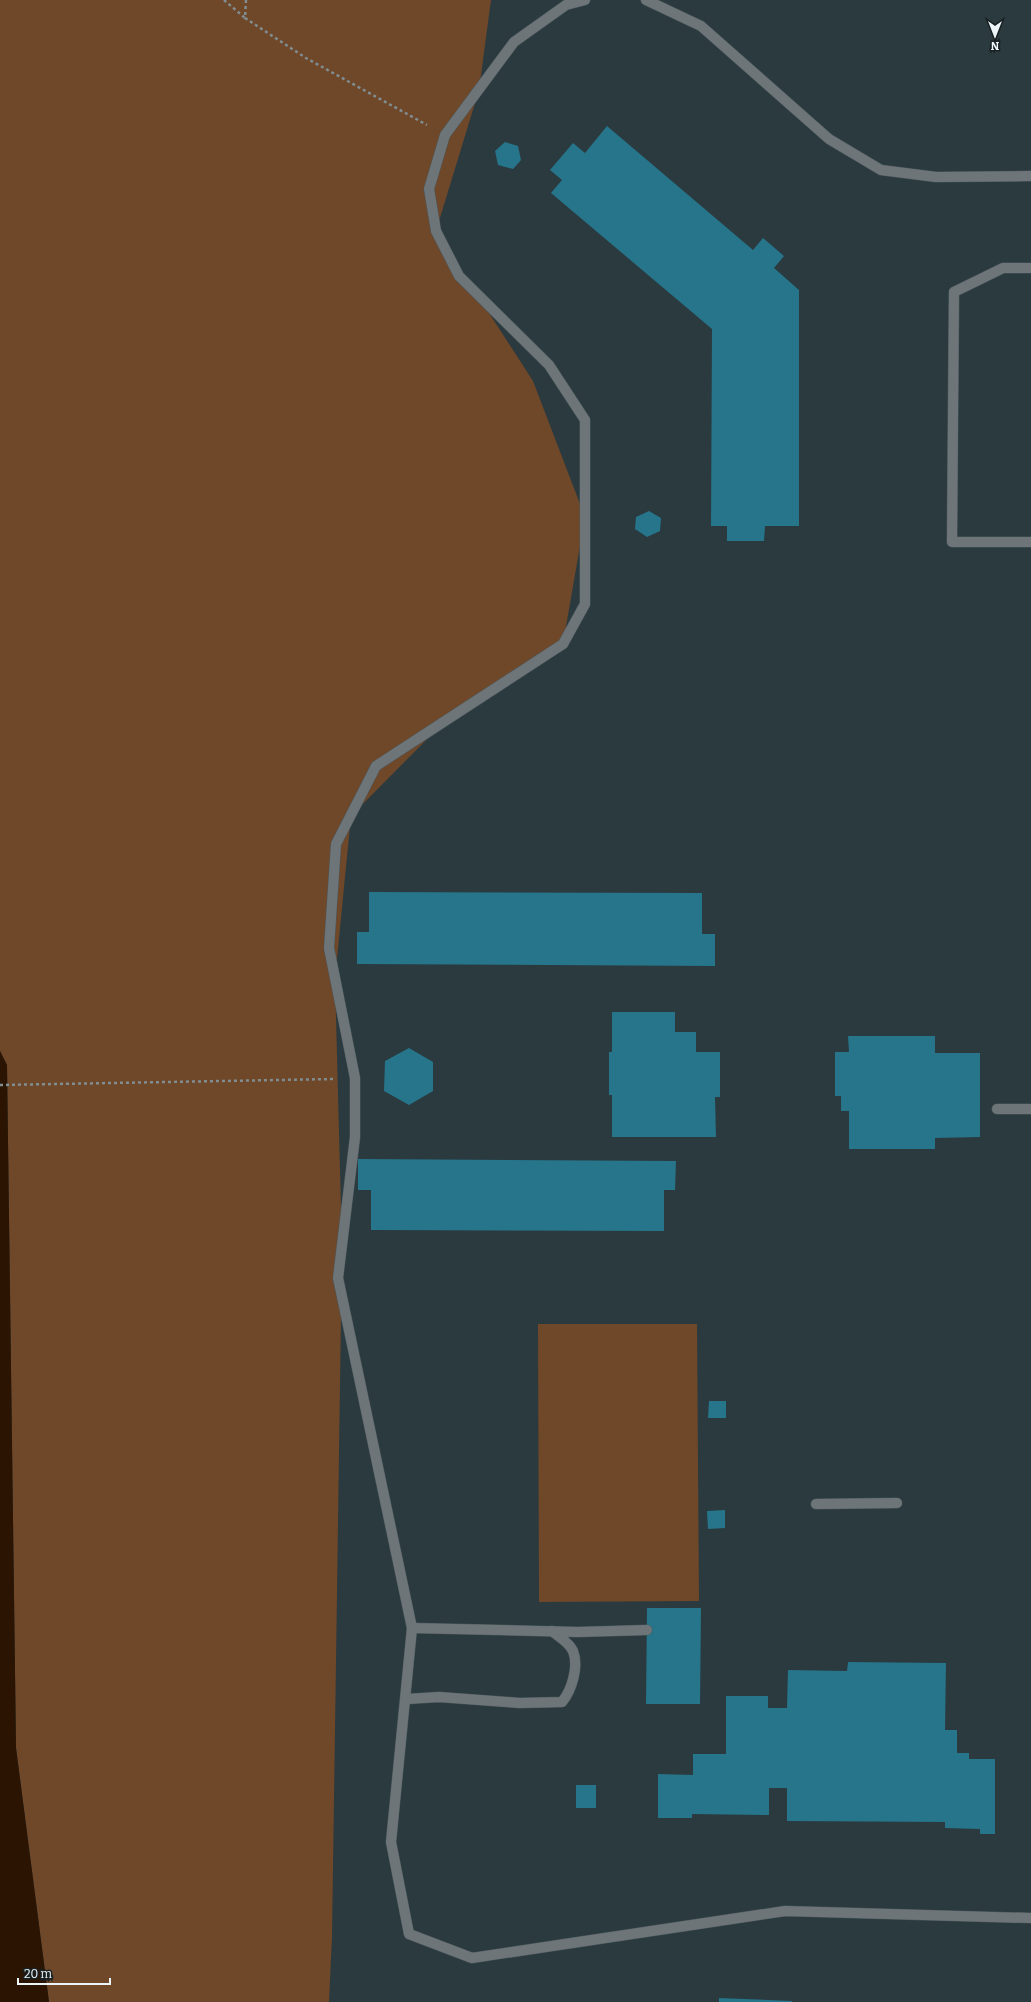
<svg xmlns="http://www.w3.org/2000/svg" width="1031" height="2002" font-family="Bitter,serif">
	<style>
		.green { fill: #6f4729 }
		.water { fill: #2b1402 }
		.building { fill: #26758b }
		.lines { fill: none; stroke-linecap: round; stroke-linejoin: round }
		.service-casing { stroke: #4a585d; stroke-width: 11 }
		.path { stroke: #808d91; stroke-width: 2.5; stroke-dasharray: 3 3; stroke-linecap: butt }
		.service { stroke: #6e7578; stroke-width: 10 }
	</style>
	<rect width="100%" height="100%" fill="#2b3a3f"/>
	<g class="green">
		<path d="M 0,0 L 491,0 L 479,90 L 436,231 L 533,381 L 585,517 L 563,644 L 443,723 L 351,816 L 335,979 L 342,1247 L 332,1937 L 329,2002 L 49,2002 L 16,1748 L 7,1065 L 0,1051 Z"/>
		<path d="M 538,1324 L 697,1324 L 699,1601 L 539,1602 Z"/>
	</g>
	<path class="water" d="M 0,1051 L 7,1065 L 16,1748 L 49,2002 L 0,2002 Z"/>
	<g class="building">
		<path d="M 607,126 L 753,250 L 763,238 L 784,256 L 774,268 L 799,290 L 799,526 L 765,526 L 764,541 L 727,541 L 727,526 L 711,526 L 712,329 L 551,193 L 562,180 L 550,170 L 573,143 L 585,153 Z"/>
		<path d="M 505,142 L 518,146 L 521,160 L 513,169 L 498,165 L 495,151 Z"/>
		<path d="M 649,511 L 661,518 L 660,531 L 647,537 L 635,529 L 636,517 Z"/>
		<path d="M 369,892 L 702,893 L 702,934 L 715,934 L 715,966 L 357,964 L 357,932 L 369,932 Z"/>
		<path d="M 612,1012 L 675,1012 L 675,1032 L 696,1032 L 696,1052 L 720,1052 L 720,1097 L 715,1097 L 716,1137 L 612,1137 L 612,1095 L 609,1095 L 609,1052 L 612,1052 Z"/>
		<path d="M 848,1036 L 935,1036 L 935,1053 L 980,1053 L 980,1137 L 935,1138 L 935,1149 L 849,1149 L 849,1111 L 841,1111 L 841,1096 L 835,1096 L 835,1052 L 849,1052 Z"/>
		<path d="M 409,1048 L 433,1062 L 433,1091 L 409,1105 L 384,1091 L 385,1061 Z"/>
		<path d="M 358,1159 L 676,1161 L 675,1190 L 664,1190 L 664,1231 L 371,1230 L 371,1190 L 358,1190 Z"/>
		<path d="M 709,1401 L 726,1401 L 726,1418 L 708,1418 Z"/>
		<path d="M 725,1510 L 725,1528 L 708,1529 L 707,1511 Z"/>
		<path d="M 647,1608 L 701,1608 L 700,1704 L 646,1704 Z"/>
		<path d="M 848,1662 L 946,1663 L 945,1730 L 957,1730 L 957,1753 L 969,1753 L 969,1759 L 995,1759 L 995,1834 L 980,1834 L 980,1829 L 945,1828 L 945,1822 L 787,1821 L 787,1788 L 769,1788 L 769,1815 L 692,1814 L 692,1818 L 658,1818 L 658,1774 L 693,1775 L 693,1754 L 726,1754 L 726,1696 L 768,1696 L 768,1708 L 787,1708 L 788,1670 L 847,1671 Z"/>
		<rect x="576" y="1785" width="20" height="23"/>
		<path d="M 719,1998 L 792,2001 L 792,2002 L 719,2002 Z"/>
	</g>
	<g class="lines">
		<defs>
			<g id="service">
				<path d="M 585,0 L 566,5 L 514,42 L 445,135 L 429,189 L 436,231 L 459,276 L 549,365 L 585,420 L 585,604 L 563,644 L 376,766 L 336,844 L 329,948 L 355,1078 L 355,1137 L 338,1278 L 412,1628 L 391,1842 L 409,1934 L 472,1958 L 785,1911 L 1031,1918"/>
				<path d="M 646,0 L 701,26 L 829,139 L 881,170 L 936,177 L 1031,176"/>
				<path d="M 1031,268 L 1003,268 L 954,292 L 952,542 L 1031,542"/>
				<path d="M 997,1109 L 1031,1109"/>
				<path d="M 816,1504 L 897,1503"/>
				<path d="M 412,1628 L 578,1632 L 647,1630"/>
				<path d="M 407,1699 L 439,1697 L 520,1703 L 562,1702 C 572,1690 579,1666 573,1651 C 569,1642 559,1637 552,1631"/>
			</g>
		</defs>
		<use href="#service" class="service-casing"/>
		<g class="path">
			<path d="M 224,0 L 245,18"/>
			<path d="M 246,0 L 245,18 L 306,58 L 427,125"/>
			<path d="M 0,1085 L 334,1079"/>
		</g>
		<use href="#service" class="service"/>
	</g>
	<g transform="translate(995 36) rotate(180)" stroke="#192022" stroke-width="3" paint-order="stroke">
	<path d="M0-3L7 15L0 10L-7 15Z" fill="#ecf6f9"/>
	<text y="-6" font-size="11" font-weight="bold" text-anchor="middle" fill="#ecf6f9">N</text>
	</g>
	<path d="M18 1978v6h92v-6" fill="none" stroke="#ecf6f9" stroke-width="2"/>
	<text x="24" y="1978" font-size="12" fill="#ecf6f9" stroke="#192022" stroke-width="3" paint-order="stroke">20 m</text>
</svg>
